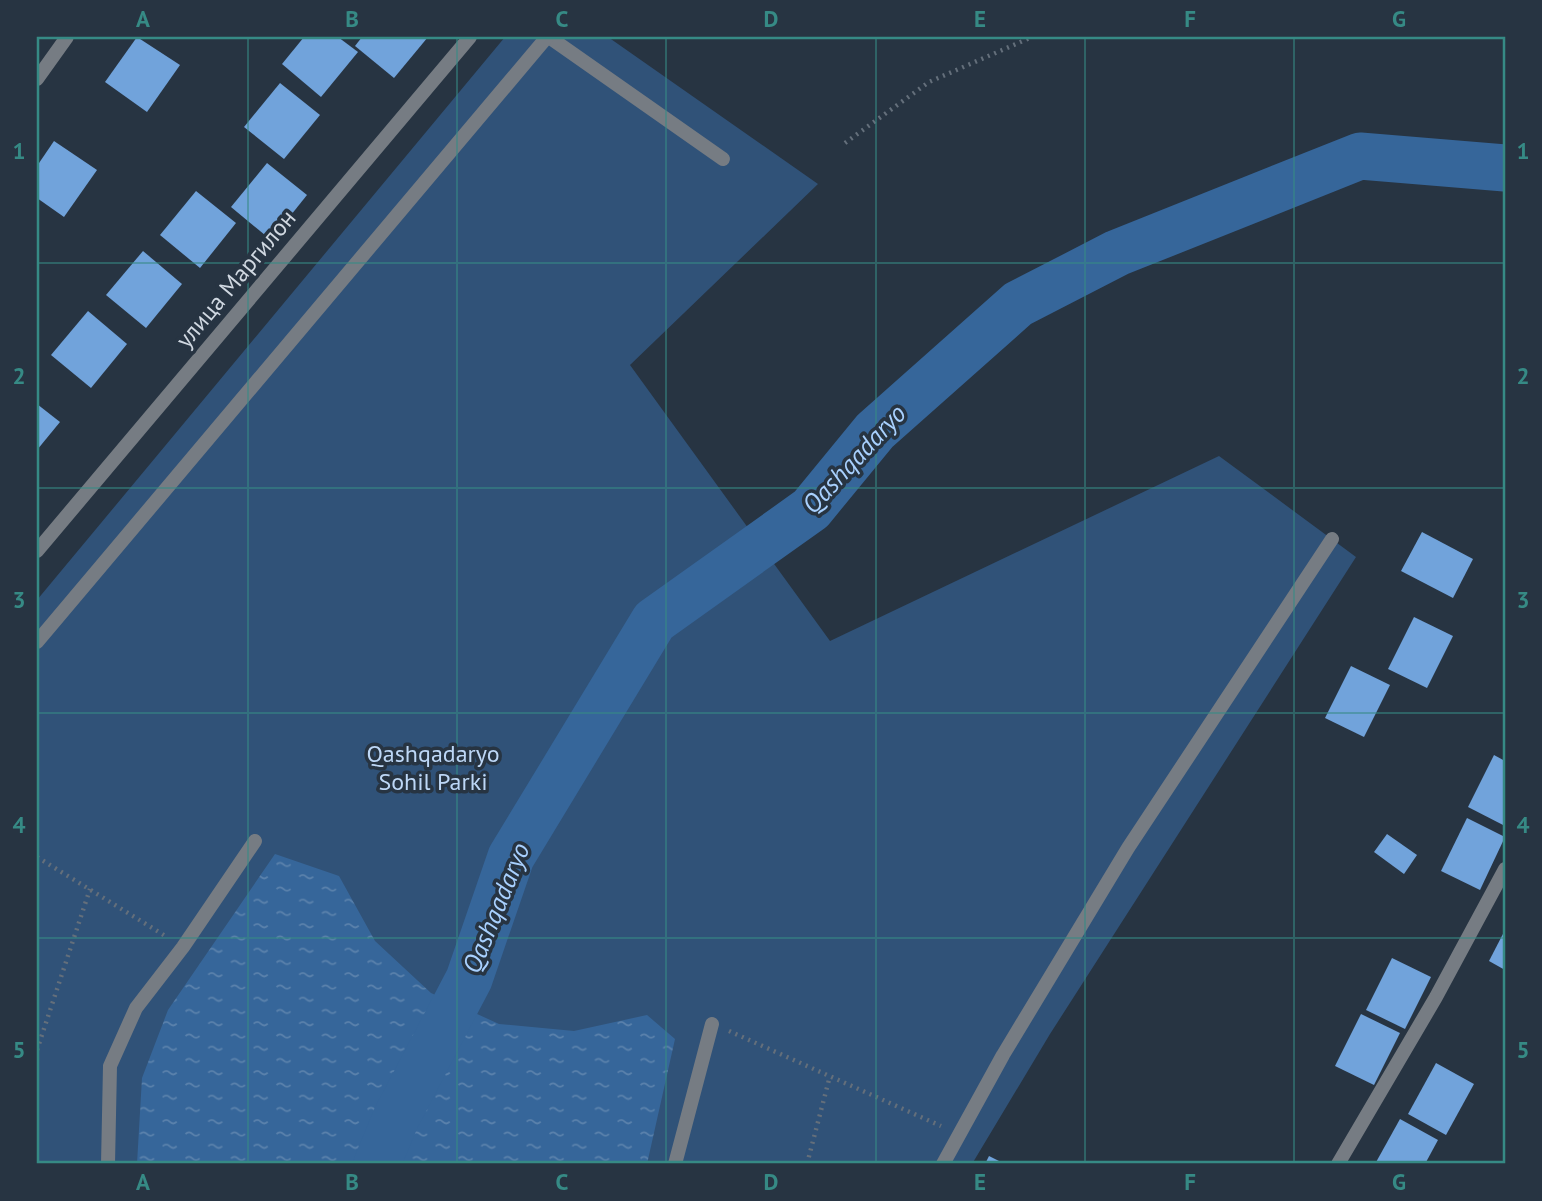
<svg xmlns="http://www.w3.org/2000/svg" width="1542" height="1201" font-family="'PT Sans',sans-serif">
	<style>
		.park { fill: #305278 }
		.water { fill: url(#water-ripples) }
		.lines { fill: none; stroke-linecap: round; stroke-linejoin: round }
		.river { stroke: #36669a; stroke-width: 47 }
		.building { fill: #71a3db }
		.path { stroke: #646f7b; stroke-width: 4.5; stroke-dasharray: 2 5; stroke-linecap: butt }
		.pedestrian { stroke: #767c83; stroke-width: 14 }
		.minor { stroke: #767c83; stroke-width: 14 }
		.grid { fill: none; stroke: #368a85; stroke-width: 2; stroke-opacity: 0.55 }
		.labels { text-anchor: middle; stroke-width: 7; stroke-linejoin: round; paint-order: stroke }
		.street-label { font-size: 24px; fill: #d0d8e1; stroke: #273442 }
		.park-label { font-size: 24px; fill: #bdd7f6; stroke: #273442 }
		.water-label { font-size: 26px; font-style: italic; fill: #a8d0fe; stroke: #273442 }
		.neatline { fill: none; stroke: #368a85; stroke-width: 2.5 }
		.grid-label { font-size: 23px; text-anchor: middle; font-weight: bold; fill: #368a85 }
	</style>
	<defs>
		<pattern id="water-ripples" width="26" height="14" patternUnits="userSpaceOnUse" patternTransform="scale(1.75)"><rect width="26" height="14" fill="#36669a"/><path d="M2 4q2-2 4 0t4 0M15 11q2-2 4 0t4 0" fill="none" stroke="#5b82ac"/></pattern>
	</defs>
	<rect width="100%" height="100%" fill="#273442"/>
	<path class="park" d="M 505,37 L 608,37 L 818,184 L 630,365 L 830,641 L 1219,456 L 1356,557 L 1050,1034 L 972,1164 L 37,1164 L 37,600 Z"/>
	<path class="water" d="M 275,854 L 339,876 L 375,941 L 431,993 L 499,1024 L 574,1031 L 647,1015 L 675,1039 L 647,1164 L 137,1164 L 142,1078 L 168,1010 Z"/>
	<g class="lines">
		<path class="river" d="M 377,1164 L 396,1118 L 469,979 L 511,857 L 654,621 L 811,509 L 875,431 L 1018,304 L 1117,253 L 1360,156 L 1505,168"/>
	</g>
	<g class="building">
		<path d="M 137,37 L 180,65 L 147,112 L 105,82 Z"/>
		<path d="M 304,37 L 338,37 L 358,52 L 321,97 L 282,64 Z"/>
		<path d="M 362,37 L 428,37 L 394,78 L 355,46 Z"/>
		<path d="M 280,83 L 320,115 L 284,159 L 244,127 Z"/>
		<path d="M 54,141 L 97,170 L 64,217 L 37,198 L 37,166 Z"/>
		<path d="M 267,163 L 307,195 L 271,240 L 231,207 Z"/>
		<path d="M 196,191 L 236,223 L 200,268 L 160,235 Z"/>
		<path d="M 143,251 L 182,284 L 146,328 L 106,295 Z"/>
		<path d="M 88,311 L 127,344 L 91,388 L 51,355 Z"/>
		<path d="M 37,404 L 60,422 L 37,450 Z"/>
		<path d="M 1422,532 L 1473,559 L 1453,598 L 1401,571 Z"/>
		<path d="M 1414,617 L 1453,636 L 1427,688 L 1388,669 Z"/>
		<path d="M 1351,666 L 1390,685 L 1364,737 L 1325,718 Z"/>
		<path d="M 1494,755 L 1505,761 L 1505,826 L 1468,807 Z"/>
		<path d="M 1467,818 L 1505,837 L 1480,890 L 1441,871 Z"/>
		<path d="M 1387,834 L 1417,855 L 1404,874 L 1374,852 Z"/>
		<path d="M 1505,930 L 1505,970 L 1489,961 Z"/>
		<path d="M 1392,958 L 1431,977 L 1405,1029 L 1366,1010 Z"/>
		<path d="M 1361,1014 L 1400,1033 L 1374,1085 L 1335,1066 Z"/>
		<path d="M 1436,1063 L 1474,1084 L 1446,1135 L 1408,1114 Z"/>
		<path d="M 1400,1119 L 1438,1140 L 1425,1164 L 1375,1164 Z"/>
		<path d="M 989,1156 L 1005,1164 L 985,1164 Z"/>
	</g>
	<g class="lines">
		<g class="path">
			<path d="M 845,143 L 929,82 L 1032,37"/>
			<path d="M 37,857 L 167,937"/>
			<path d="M 729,1031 L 941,1126"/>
			<path d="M 37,1050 L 90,889"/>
			<path d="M 807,1164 L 830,1076"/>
		</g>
		<g class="pedestrian">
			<path d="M 549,37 L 723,159"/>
			<path d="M 37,642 L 547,37"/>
			<path d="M 108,1164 L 110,1066 L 136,1008 L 183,947 L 255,841"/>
			<path d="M 675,1164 L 712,1024"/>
			<path d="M 943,1164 L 1003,1055 L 1128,848 L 1332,539"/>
		</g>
		<g class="minor">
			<path d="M 37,79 L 67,37"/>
			<path d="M 37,551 L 470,37"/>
			<path d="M 1338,1164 L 1436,997 L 1505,869"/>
		</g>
	</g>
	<path class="grid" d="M 248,37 L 248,1164M 457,37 L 457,1164M 666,37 L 666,1164M 876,37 L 876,1164M 1085,37 L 1085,1164M 1294,37 L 1294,1164M 37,263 L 1505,263M 37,488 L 1505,488M 37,713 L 1505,713M 37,938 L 1505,938"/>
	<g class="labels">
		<g class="street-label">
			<text transform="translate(236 279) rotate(-50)" y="8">улица Маргилон</text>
		</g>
		<g class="park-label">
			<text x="433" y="762">Qashqadaryo<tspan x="433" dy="28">Sohil Parki</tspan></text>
		</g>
		<g class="water-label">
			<text transform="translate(854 459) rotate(-47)" y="9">Qashqadaryo</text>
			<text transform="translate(496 908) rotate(-68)" y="9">Qashqadaryo</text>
		</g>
	</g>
	<rect width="1542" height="1201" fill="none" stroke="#273442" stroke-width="77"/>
	<rect x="38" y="38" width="1466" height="1124" class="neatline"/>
	<g class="grid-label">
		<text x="143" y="27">A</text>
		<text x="352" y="27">B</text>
		<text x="562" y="27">C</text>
		<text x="771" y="27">D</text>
		<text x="980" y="27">E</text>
		<text x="1190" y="27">F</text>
		<text x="1399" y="27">G</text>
		<text x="19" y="159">1</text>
		<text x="1523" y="159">1</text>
		<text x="19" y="384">2</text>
		<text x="1523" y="384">2</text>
		<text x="19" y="608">3</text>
		<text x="1523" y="608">3</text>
		<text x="19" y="833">4</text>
		<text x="1523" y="833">4</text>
		<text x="19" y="1058">5</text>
		<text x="1523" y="1058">5</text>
		<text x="143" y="1190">A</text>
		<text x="352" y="1190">B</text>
		<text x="562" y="1190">C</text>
		<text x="771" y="1190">D</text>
		<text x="980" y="1190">E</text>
		<text x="1190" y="1190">F</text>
		<text x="1399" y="1190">G</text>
	</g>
</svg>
